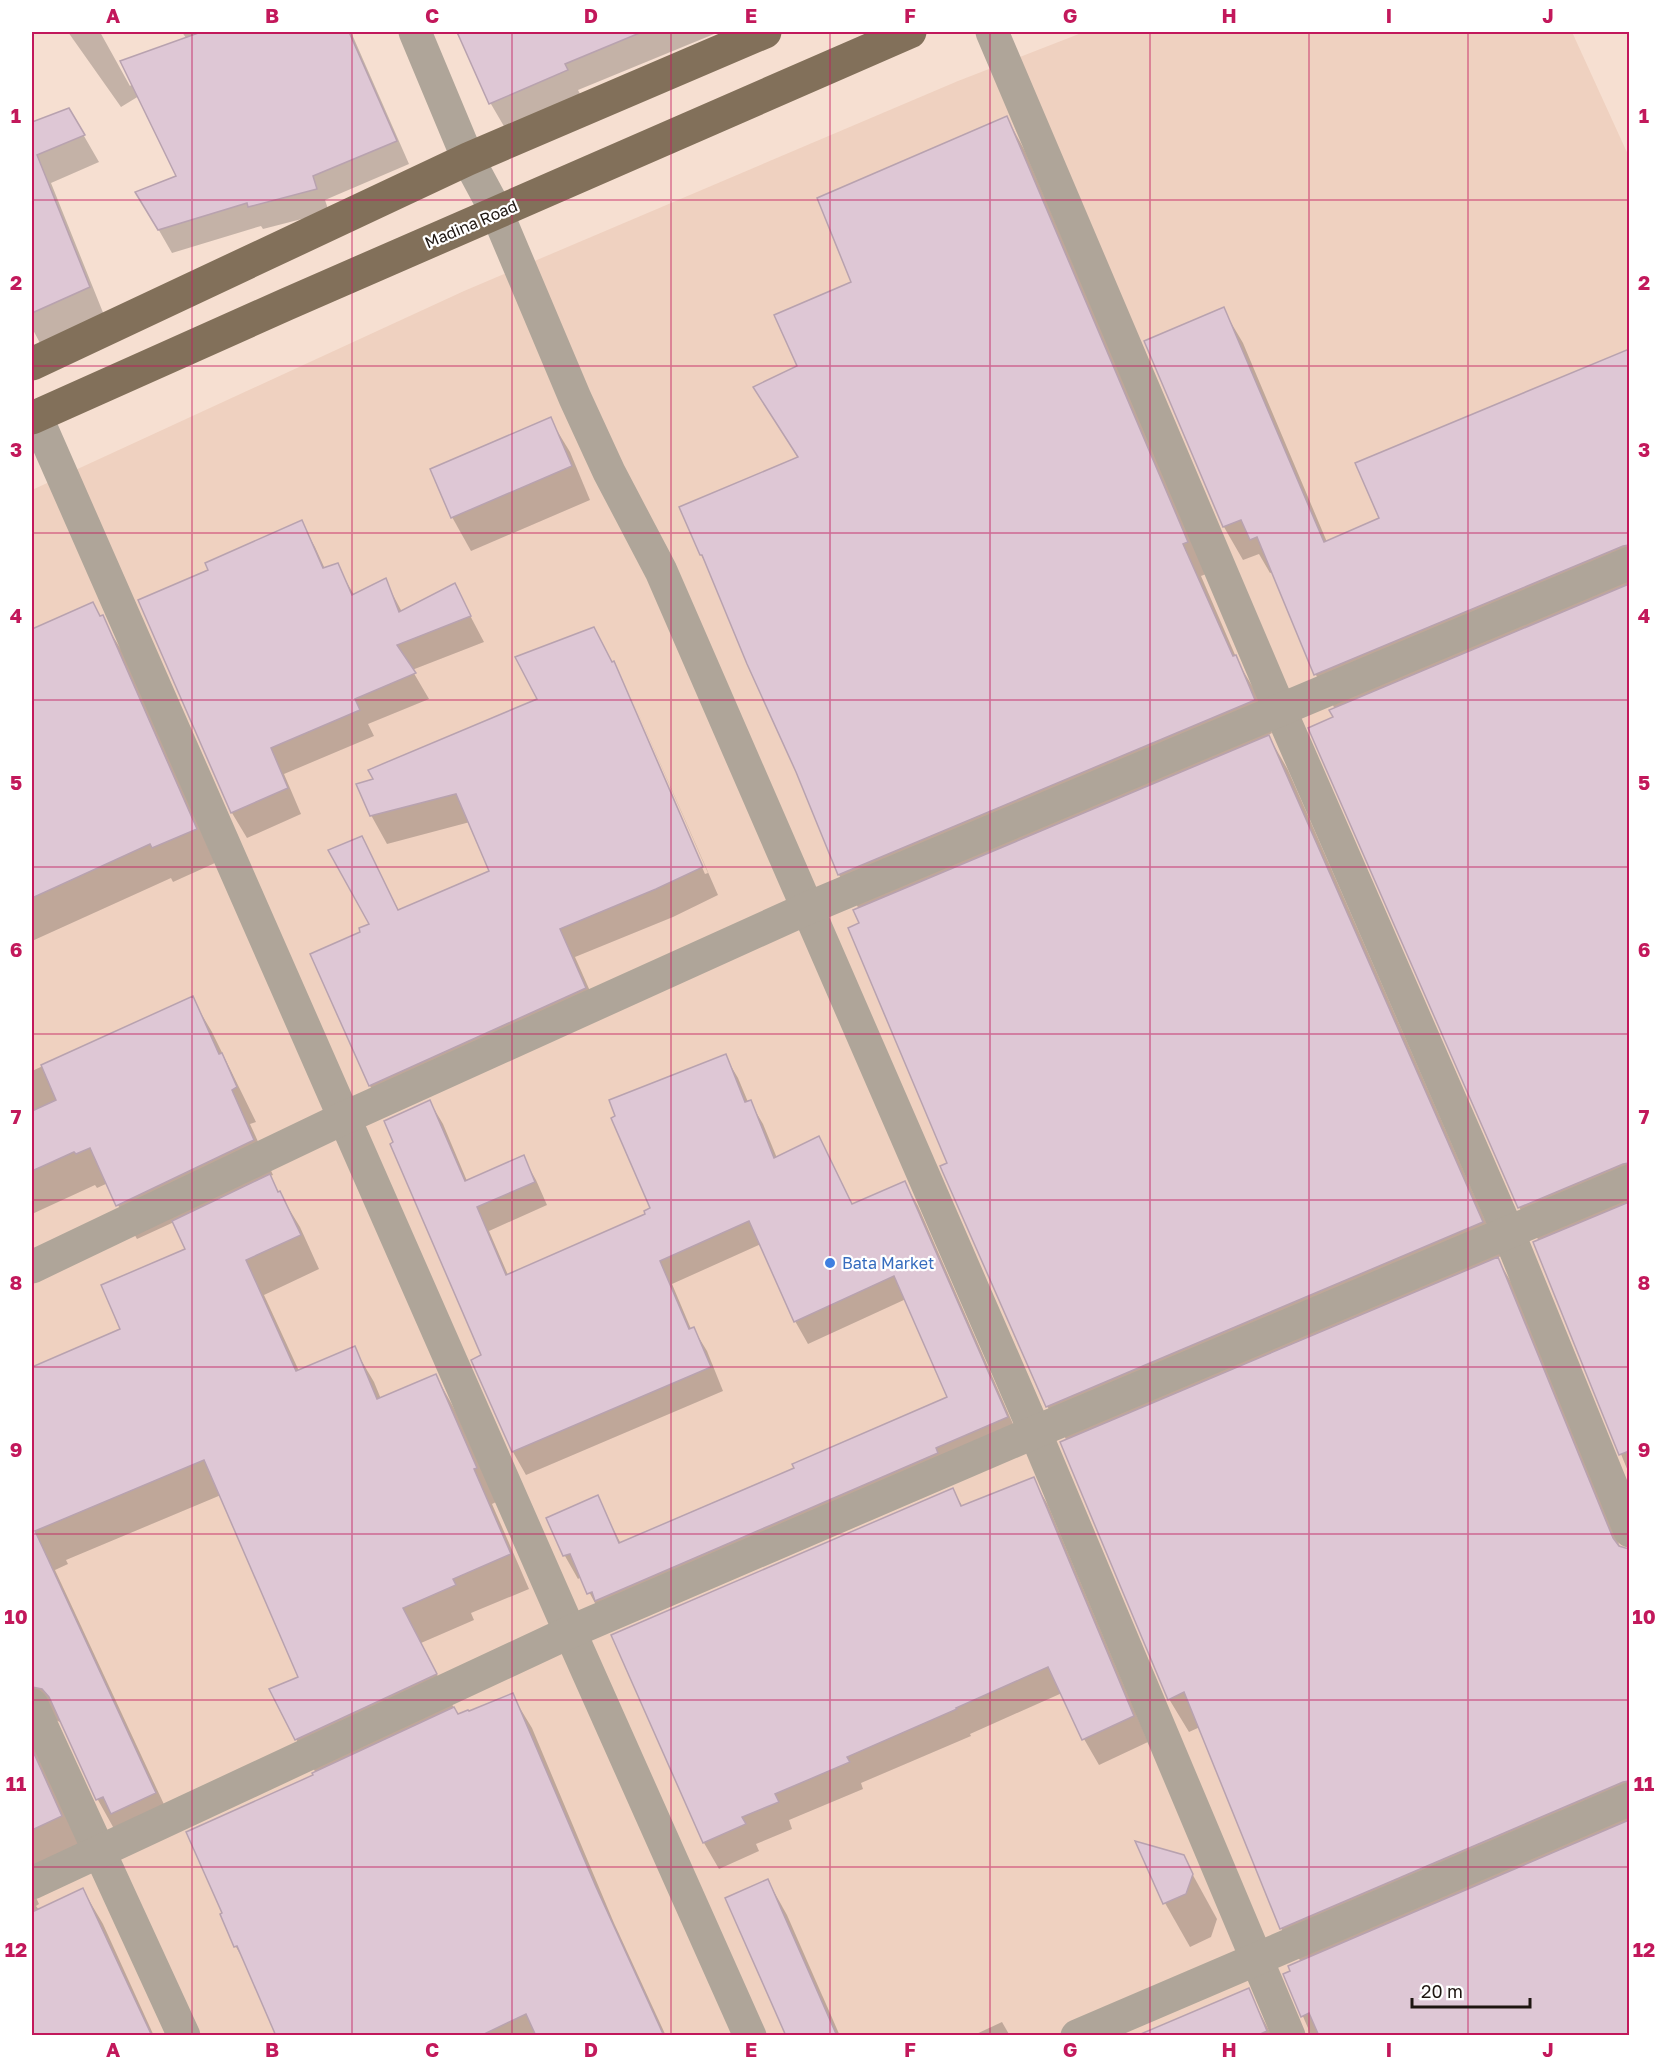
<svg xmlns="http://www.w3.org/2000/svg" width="1661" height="2067" font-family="'Golos Text',sans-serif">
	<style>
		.built { fill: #efd1c0 }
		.shadow { fill: #0003 }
		.building { fill: #dec7d5; stroke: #b8a2af; stroke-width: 1.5 }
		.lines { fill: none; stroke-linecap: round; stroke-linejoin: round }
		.minor { stroke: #afa599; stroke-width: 33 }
		.major { stroke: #82705a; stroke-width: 33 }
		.grid { fill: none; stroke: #c2185b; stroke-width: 1.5; stroke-opacity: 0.55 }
		.shop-dot { fill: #3f7fe0; stroke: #fff; stroke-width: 2 }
		.labels { text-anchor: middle; stroke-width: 4.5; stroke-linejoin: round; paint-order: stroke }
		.street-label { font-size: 16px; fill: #1e1611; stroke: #fff }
		.shop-label { font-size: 16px; fill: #366cbe; stroke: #fff; text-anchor: start }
		.neatline { fill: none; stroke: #c2185b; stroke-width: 2 }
		.grid-label { font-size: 20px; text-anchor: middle; font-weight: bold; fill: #c2185b }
	</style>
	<rect width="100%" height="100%" fill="#f6dfd1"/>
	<path class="built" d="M 1084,32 L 1572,32 L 1630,159 L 1629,2035 L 32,2035 L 32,490 L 464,291 L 958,81 Z"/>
	<g class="shadow">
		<path d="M 68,32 L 100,32 L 130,86 L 186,38 L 182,32 L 351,32 L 409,164 L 325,200 L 329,212 L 263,229 L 261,226 L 172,253 L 137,192 L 178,177 L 139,96 L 121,107 Z"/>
		<path d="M 456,32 L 498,32 L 502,40 L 522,32 L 719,32 L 578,90 L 581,96 L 505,128 L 491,104 L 471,60 Z"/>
		<path d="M 69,110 L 99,162 L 51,183 L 104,315 L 40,343 L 32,328 L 32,125 Z"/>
		<path d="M 1007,118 L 1025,151 L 1206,574 L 1201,576 L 1239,664 L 1254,689 L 1272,733 L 1268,735 L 1288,770 L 1501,1256 L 1497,1258 L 1517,1292 L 1621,1549 L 1630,1551 L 1630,2036 L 1309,2036 L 1308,2028 L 1285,1975 L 1292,1972 L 1301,1962 L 1281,1928 L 1200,1727 L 1189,1732 L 1169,1699 L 1067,1441 L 1047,1406 L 949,1163 L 861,924 L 859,909 L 839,875 L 798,771 L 708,567 L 701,555 L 798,458 L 755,387 L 799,367 L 853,283 Z"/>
		<path d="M 1223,309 L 1243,343 L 1327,542 L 1381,519 L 1357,464 L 1630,351 L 1630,1476 L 1534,1243 L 1539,1241 L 1519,1207 L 1335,718 L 1335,709 L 1316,675 L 1273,572 L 1270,573 L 1259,554 L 1243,560 L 1224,527 L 1146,342 Z"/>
		<path d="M 550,419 L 570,452 L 590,500 L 471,551 L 452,517 Z"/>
		<path d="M 301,522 L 315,547 L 325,569 L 337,565 L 354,595 L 385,580 L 402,612 L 454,585 L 484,642 L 412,670 L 429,699 L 368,724 L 374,736 L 284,774 L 301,814 L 247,838 L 232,813 L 139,601 L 210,571 Z"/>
		<path d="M 93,604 L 122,651 L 215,863 L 173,882 L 171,878 L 32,941 L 32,631 Z"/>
		<path d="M 614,663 L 620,674 L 618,675 L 705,874 L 708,873 L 626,685 L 718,895 L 673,917 L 575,957 L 601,1016 L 386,1114 L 370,1086 L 312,955 L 362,933 L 371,925 L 361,838 L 399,911 L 491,872 L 470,822 L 387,844 L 371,815 L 375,780 Z"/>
		<path d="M 192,998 L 212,1032 L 256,1122 L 250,1124 L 273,1175 L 269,1176 L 300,1227 L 319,1269 L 264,1295 L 299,1371 L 354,1348 L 374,1382 L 381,1399 L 436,1376 L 455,1410 L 496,1502 L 492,1504 L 529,1589 L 471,1613 L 474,1620 L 421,1643 L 458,1716 L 469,1713 L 512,1695 L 532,1728 L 614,1923 L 666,2036 L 278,2036 L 250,1971 L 236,1947 L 222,1914 L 316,1773 L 296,1739 L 300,1677 L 221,1495 L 66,1560 L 68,1564 L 55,1570 L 175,1828 L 117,1834 L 98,1800 L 63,1723 L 55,1720 L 81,1851 L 32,1873 L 32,1368 L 122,1330 L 187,1250 L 174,1222 L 137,1239 L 118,1205 L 108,1183 L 97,1188 L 95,1185 L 32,1214 L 32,1071 Z"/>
		<path d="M 725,1056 L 738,1078 L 748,1102 L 750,1102 L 763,1124 L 777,1158 L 831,1161 L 853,1206 L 905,1183 L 918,1206 L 1020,1440 L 602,1616 L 581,1577 L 578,1579 L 565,1556 L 548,1519 L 597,1497 L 621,1544 L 796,1469 L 949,1398 L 906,1299 L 808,1344 L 795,1321 L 761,1244 L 672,1284 L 691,1329 L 693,1328 L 707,1351 L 723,1391 L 526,1475 L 513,1452 L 473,1360 L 483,1356 L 430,1102 L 443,1124 L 467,1181 L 523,1157 L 536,1180 L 547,1205 L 489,1231 L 508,1275 L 647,1215 L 651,1209 Z"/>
		<path d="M 1033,1479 L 1048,1505 L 1148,1742 L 1099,1765 L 1084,1739 L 1062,1693 L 970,1734 L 971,1736 L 861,1783 L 863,1789 L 789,1820 L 792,1829 L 756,1844 L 759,1851 L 719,1869 L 704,1843 L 613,1636 L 952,1490 L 963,1507 Z"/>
		<path d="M 1183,1857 L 1217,1919 L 1211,1937 L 1190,1947 L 1165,1903 Z"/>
		<path d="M 768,1881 L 787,1915 L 840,2036 L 787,2036 Z"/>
		<path d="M 32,1889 L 39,1904 L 36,1906 L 39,1910 L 83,1890 L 103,1924 L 154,2036 L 32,2036 Z"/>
		<path d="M 1248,1990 L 1272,2036 L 1138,2036 Z"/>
		<path d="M 1002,2022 L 1010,2036 L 972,2036 Z"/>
	</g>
	<g class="building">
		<path d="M 201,32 L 349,32 L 397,141 L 313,176 L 317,189 L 248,207 L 247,203 L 158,230 L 135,192 L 176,176 L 120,61 Z"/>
		<path d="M 457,32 L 642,32 L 565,64 L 568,70 L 489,104 Z"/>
		<path d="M 69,108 L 85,135 L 37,155 L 90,287 L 32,313 L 32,122 Z"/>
		<path d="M 1007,116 L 1188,542 L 1183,544 L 1233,656 L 1236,655 L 1255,700 L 838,875 L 796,772 L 747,664 L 702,555 L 700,555 L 679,507 L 798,457 L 753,387 L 797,366 L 774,315 L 851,282 L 817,198 Z"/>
		<path d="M 1224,307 L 1324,542 L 1379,518 L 1355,463 L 1629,349 L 1629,545 L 1623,546 L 1314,675 L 1257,537 L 1250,540 L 1241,520 L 1223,527 L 1144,341 Z"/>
		<path d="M 551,417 L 572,466 L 451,518 L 430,469 Z"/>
		<path d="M 302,520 L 323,568 L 338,563 L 352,595 L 386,578 L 399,612 L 455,583 L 471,616 L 397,645 L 416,673 L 355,699 L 360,710 L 271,748 L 288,788 L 231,813 L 138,600 L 208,570 L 205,563 Z"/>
		<path d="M 1629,584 L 1629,1163 L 1623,1164 L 1518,1208 L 1308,728 L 1333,717 L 1329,710 Z"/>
		<path d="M 93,602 L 100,616 L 103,615 L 197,829 L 152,848 L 150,844 L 32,898 L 32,629 Z"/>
		<path d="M 594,627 L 612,662 L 614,661 L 703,867 L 656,889 L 560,929 L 586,988 L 369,1086 L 310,954 L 360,932 L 359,928 L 369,924 L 328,850 L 362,836 L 398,910 L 489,871 L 456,794 L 370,816 L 356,784 L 373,779 L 368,770 L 537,699 L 515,657 Z"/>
		<path d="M 1269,735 L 1483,1222 L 1046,1407 L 940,1166 L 947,1163 L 848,928 L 859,923 L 853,910 Z"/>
		<path d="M 193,996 L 219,1054 L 222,1053 L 237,1087 L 232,1090 L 254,1140 L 116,1206 L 90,1148 L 76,1154 L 74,1152 L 32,1171 L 32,1111 L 56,1100 L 41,1065 Z"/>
		<path d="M 726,1054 L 745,1102 L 751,1100 L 774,1158 L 819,1136 L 852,1204 L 905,1181 L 1008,1417 L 936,1448 L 938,1453 L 595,1601 L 592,1592 L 587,1594 L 570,1554 L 563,1556 L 546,1518 L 598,1495 L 619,1543 L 794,1468 L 792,1464 L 947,1397 L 894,1276 L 794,1322 L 749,1221 L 660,1261 L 689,1329 L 694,1327 L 711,1367 L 512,1452 L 471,1360 L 481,1355 L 390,1144 L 393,1142 L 384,1121 L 430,1100 L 465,1181 L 524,1155 L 535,1182 L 477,1207 L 506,1275 L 645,1214 L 644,1211 L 650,1208 L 611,1118 L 615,1116 L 609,1100 Z"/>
		<path d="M 270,1174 L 278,1192 L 280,1191 L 301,1235 L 246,1260 L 296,1371 L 355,1346 L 377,1399 L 436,1374 L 477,1468 L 474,1469 L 511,1554 L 453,1579 L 456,1585 L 403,1608 L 437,1674 L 295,1740 L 269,1689 L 298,1677 L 204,1460 L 35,1531 L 156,1793 L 111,1814 L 103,1797 L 96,1800 L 49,1697 L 42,1689 L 32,1687 L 32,1367 L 120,1329 L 101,1285 L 185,1249 L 172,1221 Z"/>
		<path d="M 1629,1202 L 1629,1451 L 1619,1455 L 1533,1242 Z"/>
		<path d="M 1498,1257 L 1613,1538 L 1619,1546 L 1629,1549 L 1629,1781 L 1623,1782 L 1280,1929 L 1184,1692 L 1168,1700 L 1060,1442 Z"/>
		<path d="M 1034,1477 L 1134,1716 L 1082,1740 L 1048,1667 L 956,1708 L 957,1709 L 847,1757 L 850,1762 L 775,1794 L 779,1802 L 742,1817 L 746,1824 L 703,1843 L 611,1635 L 953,1488 L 961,1506 Z"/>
		<path d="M 513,1693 L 596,1887 L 664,2036 L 536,2036 L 526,2014 L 480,2036 L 276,2036 L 237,1946 L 234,1947 L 220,1914 L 222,1913 L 186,1832 L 313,1775 L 312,1773 L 454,1707 L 458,1714 L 468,1710 L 469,1711 Z"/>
		<path d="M 32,1749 L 62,1816 L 32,1830 Z"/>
		<path d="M 1629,1820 L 1629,2036 L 1319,2036 L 1309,2013 L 1301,2017 L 1283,1974 L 1290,1971 L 1288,1966 Z"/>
		<path d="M 1135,1841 L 1184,1855 L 1193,1874 L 1186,1894 L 1163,1904 Z"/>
		<path d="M 768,1879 L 837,2036 L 786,2036 L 725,1898 Z"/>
		<path d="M 83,1888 L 152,2036 L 32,2036 L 32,1912 Z"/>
		<path d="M 1249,1988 L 1267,2031 L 1256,2036 L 1136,2036 Z"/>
	</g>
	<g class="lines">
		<g class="minor">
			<path d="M 415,32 L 468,159 L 497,213 L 575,398 L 609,472 L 661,571 L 1035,1432 L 1289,2036"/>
			<path d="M 992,32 L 1280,710 L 1508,1232 L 1630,1531"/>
			<path d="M 36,416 L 570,1632 L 750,2036"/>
			<path d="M 32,1267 L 344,1118 L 806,909 L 1630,563"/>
			<path d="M 32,1705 L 184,2036"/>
			<path d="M 32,1883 L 570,1632 L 1035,1432 L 1630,1181"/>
			<path d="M 1077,2036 L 1630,1799"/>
		</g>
		<g class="major">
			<path d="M 32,364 L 468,159 L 765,32"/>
			<path d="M 32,418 L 287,304 L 910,32"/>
		</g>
	</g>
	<path class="grid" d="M 192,32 L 192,2036M 352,32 L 352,2036M 512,32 L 512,2036M 671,32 L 671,2036M 830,32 L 830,2036M 990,32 L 990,2036M 1150,32 L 1150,2036M 1309,32 L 1309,2036M 1468,32 L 1468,2036M 32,200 L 1630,200M 32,366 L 1630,366M 32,533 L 1630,533M 32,700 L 1630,700M 32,867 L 1630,867M 32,1034 L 1630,1034M 32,1200 L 1630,1200M 32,1367 L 1630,1367M 32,1534 L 1630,1534M 32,1700 L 1630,1700M 32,1867 L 1630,1867"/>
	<circle class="shop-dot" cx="830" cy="1263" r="6"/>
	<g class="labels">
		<g class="street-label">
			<text transform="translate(471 224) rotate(-23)" y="6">Madina Road</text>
		</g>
		<g class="shop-label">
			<text x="842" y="1269">Bata Market</text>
		</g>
	</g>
	<rect width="1661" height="2067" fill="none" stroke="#ffffff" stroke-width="66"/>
	<path d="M1412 1998v9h118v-9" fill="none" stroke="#1e1611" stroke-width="3"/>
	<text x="1421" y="1998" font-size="18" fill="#1e1611" stroke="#ffffff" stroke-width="4.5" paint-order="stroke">20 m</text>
	<rect x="33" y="33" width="1595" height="2001" class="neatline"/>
	<g class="grid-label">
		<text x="113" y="23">A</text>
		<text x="272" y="23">B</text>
		<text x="432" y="23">C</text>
		<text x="591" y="23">D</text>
		<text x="751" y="23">E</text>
		<text x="910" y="23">F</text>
		<text x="1070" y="23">G</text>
		<text x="1229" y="23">H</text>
		<text x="1389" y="23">I</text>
		<text x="1548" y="23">J</text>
		<text x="16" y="123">1</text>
		<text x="1644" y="123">1</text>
		<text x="16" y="290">2</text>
		<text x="1644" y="290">2</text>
		<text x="16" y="457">3</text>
		<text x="1644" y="457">3</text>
		<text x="16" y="623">4</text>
		<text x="1644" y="623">4</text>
		<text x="16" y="790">5</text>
		<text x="1644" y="790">5</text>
		<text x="16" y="957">6</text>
		<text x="1644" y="957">6</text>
		<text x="16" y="1124">7</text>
		<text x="1644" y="1124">7</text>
		<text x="16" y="1290">8</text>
		<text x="1644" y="1290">8</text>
		<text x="16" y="1457">9</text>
		<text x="1644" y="1457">9</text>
		<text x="16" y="1624">10</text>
		<text x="1644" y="1624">10</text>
		<text x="16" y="1791">11</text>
		<text x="1644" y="1791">11</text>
		<text x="16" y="1957">12</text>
		<text x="1644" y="1957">12</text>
		<text x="113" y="2057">A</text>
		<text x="272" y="2057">B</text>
		<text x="432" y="2057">C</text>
		<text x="591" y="2057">D</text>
		<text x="751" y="2057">E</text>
		<text x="910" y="2057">F</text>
		<text x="1070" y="2057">G</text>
		<text x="1229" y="2057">H</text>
		<text x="1389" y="2057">I</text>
		<text x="1548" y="2057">J</text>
	</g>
</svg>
